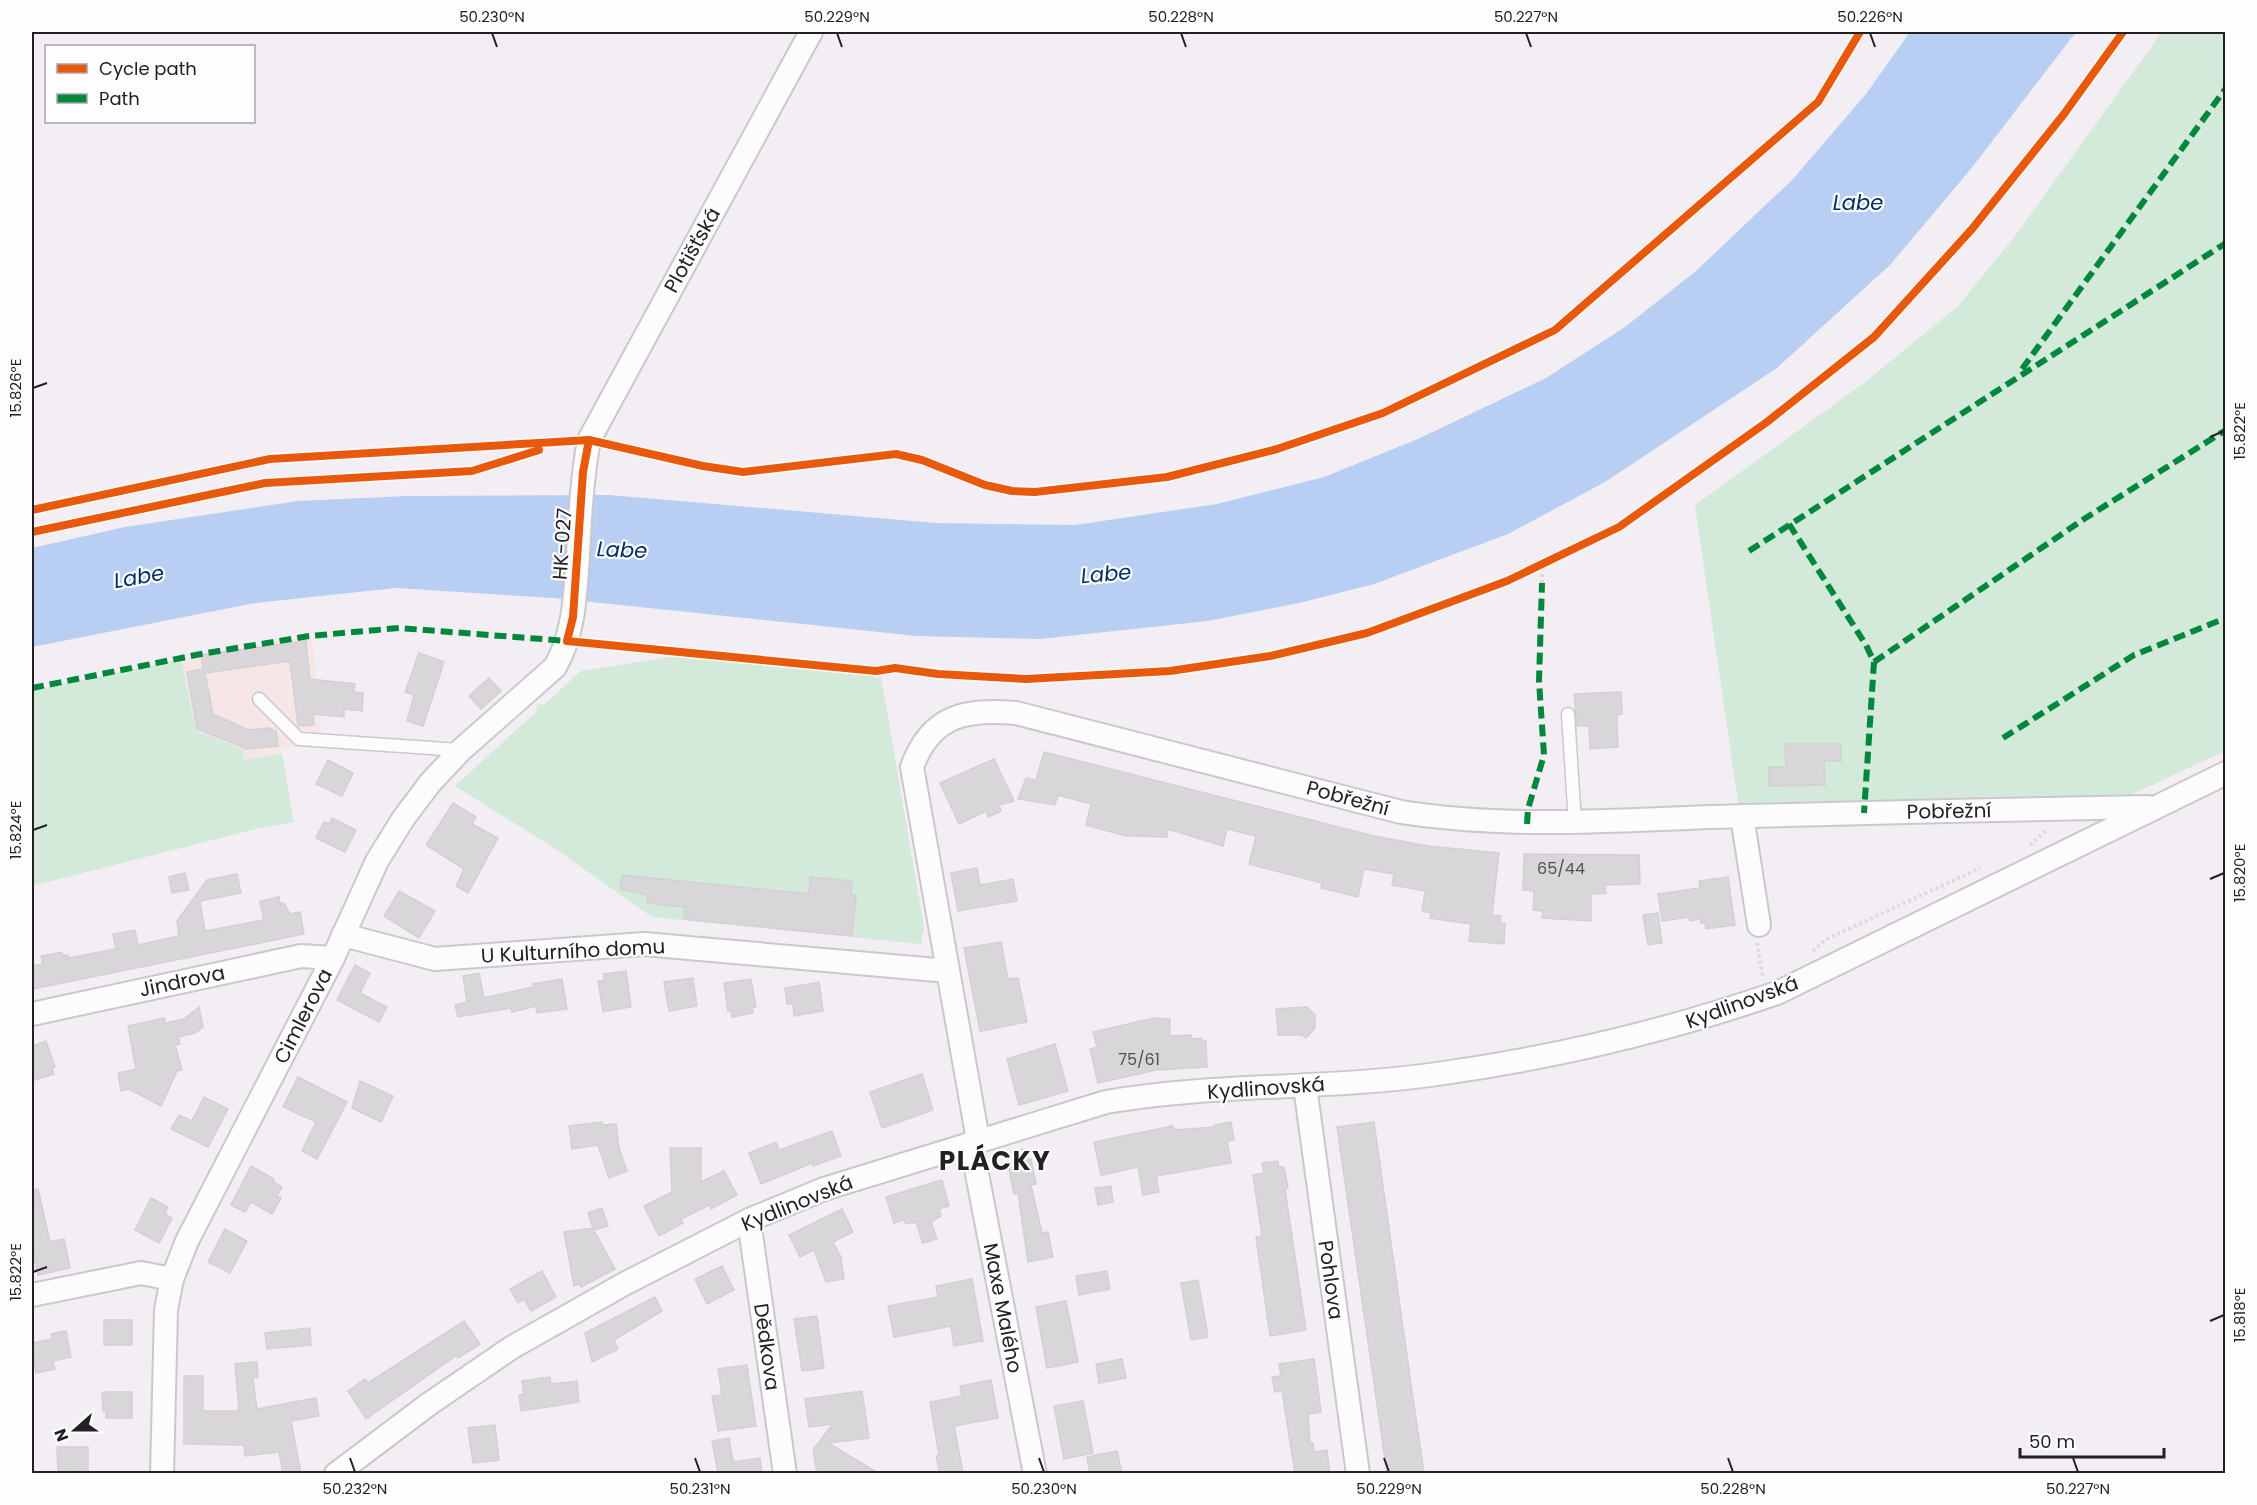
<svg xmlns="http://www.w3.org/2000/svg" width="2257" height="1505" font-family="Poppins,sans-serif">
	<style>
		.industrial { fill: #f6e6e5 }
		.green { fill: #d3e9d9 }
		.water { fill: #b8cef2 }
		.building { fill: #d9d6da; stroke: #d3d0d4; stroke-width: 1.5 }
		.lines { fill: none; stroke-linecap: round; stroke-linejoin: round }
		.service-casing { stroke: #cbc8cc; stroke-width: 15 }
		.minor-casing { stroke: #cbc8cc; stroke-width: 26 }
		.path { stroke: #dddbde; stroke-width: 4; stroke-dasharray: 3 3; stroke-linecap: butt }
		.service { stroke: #fdfcfd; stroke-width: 12 }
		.minor { stroke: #fdfcfd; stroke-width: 22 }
		.quiet { stroke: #00873e; stroke-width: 6; stroke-dasharray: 12 6; stroke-linecap: butt }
		.cycleway-casing { stroke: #fdfcfe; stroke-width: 11 }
		.cycleway { stroke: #e8590c; stroke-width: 8 }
		.ticks { fill: none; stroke: #222023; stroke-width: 2 }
		.labels { text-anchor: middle; stroke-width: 4.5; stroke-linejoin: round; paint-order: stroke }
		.number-label { font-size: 16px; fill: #525053 }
		.street-label { font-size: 20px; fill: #222023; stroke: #fdfcfe }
		.water-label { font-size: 21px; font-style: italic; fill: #002f67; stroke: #fdfcfe }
		.district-label { font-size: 26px; font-weight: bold; letter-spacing: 1.5px; fill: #222023; stroke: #fdfcfe }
		.neatline { fill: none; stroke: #222023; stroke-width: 2 }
		.ticks-label { font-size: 15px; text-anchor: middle; fill: #222023 }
	</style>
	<rect width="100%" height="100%" fill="#f3eef4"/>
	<path class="industrial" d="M 312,636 L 323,746 L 281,748 L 282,754 L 244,760 L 242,749 L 196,731 L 181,659 Z"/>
	<g class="green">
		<path d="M 2162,32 L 2225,32 L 2225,751 L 2126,797 L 1738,803 L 1695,505 L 1864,383 L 1958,306 L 2015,236 Z"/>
		<path d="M 682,655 L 881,677 L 924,927 L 921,944 L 652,917 L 557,850 L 455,786 L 536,712 L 537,705 L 545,704 L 581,671 Z"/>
		<path d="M 181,659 L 196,731 L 242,749 L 244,760 L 282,754 L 294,822 L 252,830 L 32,886 L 32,691 Z"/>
	</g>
	<path class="water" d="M 1910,32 L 2076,32 L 1970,170 L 1890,265 L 1777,368 L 1605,482 L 1508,534 L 1374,584 L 1299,603 L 1208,621 L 1040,639 L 917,636 L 553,598 L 396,588 L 255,603 L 32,647 L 32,548 L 125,527 L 298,501 L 408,496 L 609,495 L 936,523 L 1075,525 L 1217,504 L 1324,477 L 1418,439 L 1546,378 L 1625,327 L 1696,271 L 1793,179 L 1866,94 Z"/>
	<g class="building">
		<path d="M 306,641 L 310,679 L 355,684 L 354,692 L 363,693 L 362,711 L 344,709 L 344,717 L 313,714 L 314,725 L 298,726 L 290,661 L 205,673 L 213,714 L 248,730 L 269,728 L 276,731 L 278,746 L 247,749 L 197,729 L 187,672 L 203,669 L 201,655 Z"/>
		<path d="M 419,653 L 444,662 L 423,726 L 407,721 L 414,695 L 405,692 Z"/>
		<path d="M 489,678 L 501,691 L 481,709 L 469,696 Z"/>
		<path d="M 1621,692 L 1622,714 L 1617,715 L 1617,725 L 1618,747 L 1590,749 L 1589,726 L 1577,726 L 1574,694 Z"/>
		<path d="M 1785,744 L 1841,744 L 1841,761 L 1824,761 L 1825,785 L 1769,786 L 1769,767 L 1786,767 Z"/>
		<path d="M 1044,752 L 1374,836 L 1428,846 L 1499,853 L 1492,915 L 1501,916 L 1500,923 L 1505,923 L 1504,944 L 1469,941 L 1471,924 L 1430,918 L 1431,913 L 1422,911 L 1425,891 L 1392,885 L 1394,874 L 1364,869 L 1358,897 L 1321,888 L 1322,883 L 1249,864 L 1256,836 L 1227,829 L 1223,846 L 1168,829 L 1167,837 L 1126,836 L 1086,825 L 1091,804 L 1058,795 L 1055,805 L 1018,799 L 1026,778 L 1036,780 Z"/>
		<path d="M 994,759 L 1014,801 L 999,805 L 1001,811 L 988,817 L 986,811 L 959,824 L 940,783 Z"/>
		<path d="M 328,760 L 353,773 L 342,796 L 316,784 Z"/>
		<path d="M 453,803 L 476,817 L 472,824 L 498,838 L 468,893 L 456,886 L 464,869 L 426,845 Z"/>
		<path d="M 332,818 L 356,830 L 345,852 L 316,838 L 324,822 L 329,824 Z"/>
		<path d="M 1524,854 L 1639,855 L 1640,884 L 1605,885 L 1606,893 L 1591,894 L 1591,921 L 1542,918 L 1543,911 L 1533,910 L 1534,891 L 1523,890 Z"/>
		<path d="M 977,868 L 980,885 L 1013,879 L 1017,901 L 958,911 L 951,873 Z"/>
		<path d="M 185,873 L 189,890 L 172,893 L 169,877 Z"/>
		<path d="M 237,874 L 241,893 L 200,901 L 205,931 L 264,920 L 260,901 L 279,897 L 280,904 L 284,903 L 290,914 L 300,912 L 304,934 L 32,989 L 32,966 L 43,964 L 41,956 L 62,952 L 63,956 L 68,955 L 68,958 L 116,949 L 113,934 L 135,930 L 138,945 L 179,936 L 177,921 L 207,880 Z"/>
		<path d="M 622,875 L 809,894 L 810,877 L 852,881 L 851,895 L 856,896 L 852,936 L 684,919 L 685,907 L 647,903 L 648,895 L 620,889 Z"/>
		<path d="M 1728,877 L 1735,925 L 1706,929 L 1705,923 L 1701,923 L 1700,919 L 1690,921 L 1689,917 L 1662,921 L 1658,894 L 1700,888 L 1699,881 Z"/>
		<path d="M 399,891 L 435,911 L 419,938 L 384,916 Z"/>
		<path d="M 1658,913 L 1662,943 L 1648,945 L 1643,915 Z"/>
		<path d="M 1001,942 L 1008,979 L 1018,978 L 1027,1022 L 980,1031 L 964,948 Z"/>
		<path d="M 355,965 L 370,973 L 360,993 L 387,1007 L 379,1022 L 337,1000 Z"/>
		<path d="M 626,971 L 631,1007 L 603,1012 L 598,981 L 604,980 L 604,974 Z"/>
		<path d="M 479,973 L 484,998 L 533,987 L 533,984 L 562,979 L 567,1009 L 537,1013 L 536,1006 L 512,1012 L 511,1008 L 458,1017 L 455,1005 L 467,1002 L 463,976 Z"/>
		<path d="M 693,978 L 697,1006 L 669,1011 L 664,982 Z"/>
		<path d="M 751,979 L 756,1007 L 752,1007 L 753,1013 L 732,1017 L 731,1011 L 728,1011 L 724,983 Z"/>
		<path d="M 819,982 L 823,1011 L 794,1016 L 793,1004 L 787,1004 L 785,988 Z"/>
		<path d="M 199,1007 L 203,1027 L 195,1033 L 178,1037 L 180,1044 L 175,1045 L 182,1070 L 177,1071 L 161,1106 L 129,1089 L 121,1091 L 118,1073 L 136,1069 L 128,1026 L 164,1018 L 165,1023 L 184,1019 Z"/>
		<path d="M 1307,1007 L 1315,1015 L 1315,1028 L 1306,1038 L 1302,1035 L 1278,1035 L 1276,1009 Z"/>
		<path d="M 1154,1018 L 1170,1019 L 1170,1036 L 1191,1035 L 1192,1039 L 1201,1038 L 1202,1041 L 1206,1041 L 1207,1067 L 1156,1070 L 1098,1083 L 1090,1049 L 1097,1047 L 1093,1032 Z"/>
		<path d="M 46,1041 L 55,1067 L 52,1069 L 54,1074 L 32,1081 L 32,1046 Z"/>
		<path d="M 1055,1044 L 1068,1091 L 1019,1105 L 1007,1059 Z"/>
		<path d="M 922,1074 L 933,1110 L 882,1128 L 870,1092 Z"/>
		<path d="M 298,1077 L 347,1102 L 317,1159 L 302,1151 L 316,1122 L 283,1107 Z"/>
		<path d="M 360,1081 L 393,1096 L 381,1122 L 352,1108 Z"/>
		<path d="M 204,1097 L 228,1109 L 208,1147 L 171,1129 L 179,1115 L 192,1121 Z"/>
		<path d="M 602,1122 L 602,1125 L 616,1124 L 619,1148 L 627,1171 L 609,1178 L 598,1145 L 572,1149 L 569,1126 Z"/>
		<path d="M 1231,1122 L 1234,1140 L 1227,1141 L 1231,1163 L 1156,1176 L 1159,1192 L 1143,1195 L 1138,1167 L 1101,1175 L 1094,1142 L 1173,1126 L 1174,1130 L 1215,1127 L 1215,1125 Z"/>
		<path d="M 1374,1122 L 1412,1391 L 1424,1473 L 1387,1473 L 1379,1418 L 1337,1127 Z"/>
		<path d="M 832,1131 L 841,1156 L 813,1166 L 812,1163 L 761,1184 L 749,1153 L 776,1142 L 779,1150 Z"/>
		<path d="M 670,1148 L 701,1148 L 701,1182 L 724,1171 L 737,1195 L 711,1209 L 709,1205 L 681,1219 L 683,1223 L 659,1236 L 644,1206 L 672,1192 Z"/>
		<path d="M 1024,1149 L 1026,1160 L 1031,1159 L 1036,1184 L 1031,1185 L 1042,1233 L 1048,1232 L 1053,1257 L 1028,1262 L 1018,1193 L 1014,1194 L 1008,1164 L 1013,1163 L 1012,1151 Z"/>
		<path d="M 1278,1161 L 1279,1167 L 1284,1167 L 1288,1188 L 1285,1189 L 1306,1330 L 1270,1336 L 1256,1237 L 1262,1236 L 1253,1175 L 1264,1173 L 1262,1163 Z"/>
		<path d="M 251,1166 L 274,1179 L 273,1182 L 282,1187 L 277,1196 L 281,1198 L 272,1214 L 251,1202 L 245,1212 L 231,1205 Z"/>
		<path d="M 942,1180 L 949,1206 L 939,1209 L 941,1216 L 931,1222 L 937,1239 L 923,1243 L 916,1222 L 906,1224 L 904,1220 L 894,1223 L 886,1197 Z"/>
		<path d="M 1111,1186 L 1113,1202 L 1098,1205 L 1095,1188 Z"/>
		<path d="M 38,1189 L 50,1242 L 64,1239 L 70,1268 L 38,1275 L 32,1246 L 32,1190 Z"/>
		<path d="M 151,1198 L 168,1207 L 165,1214 L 172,1218 L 159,1243 L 135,1230 Z"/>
		<path d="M 602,1208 L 608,1226 L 594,1230 L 615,1269 L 581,1287 L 579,1284 L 574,1286 L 564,1232 L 593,1228 L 588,1213 Z"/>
		<path d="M 842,1209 L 853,1232 L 833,1242 L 841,1257 L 844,1279 L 826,1282 L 814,1250 L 800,1257 L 789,1235 Z"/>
		<path d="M 225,1229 L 247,1241 L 230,1273 L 208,1262 Z"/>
		<path d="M 722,1266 L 734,1290 L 707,1304 L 695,1279 Z"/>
		<path d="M 542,1271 L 556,1297 L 531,1311 L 524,1299 L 518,1303 L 510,1289 Z"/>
		<path d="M 1107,1271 L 1110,1289 L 1079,1295 L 1076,1276 Z"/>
		<path d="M 972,1279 L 983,1341 L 954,1346 L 951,1326 L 894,1337 L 888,1306 L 938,1297 L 936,1286 Z"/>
		<path d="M 1198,1280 L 1208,1337 L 1191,1340 L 1181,1283 Z"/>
		<path d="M 655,1297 L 662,1311 L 614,1340 L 618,1349 L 592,1362 L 585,1333 Z"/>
		<path d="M 1066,1301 L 1078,1362 L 1047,1368 L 1036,1307 Z"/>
		<path d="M 817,1316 L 824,1368 L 802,1371 L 794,1319 Z"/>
		<rect x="104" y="1320" width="28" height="25"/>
		<path d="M 464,1321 L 480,1344 L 458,1358 L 457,1355 L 366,1419 L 348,1391 L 365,1379 L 368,1383 Z"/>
		<path d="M 310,1328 L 311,1345 L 267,1349 L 265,1333 Z"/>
		<path d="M 66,1331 L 71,1357 L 53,1361 L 55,1369 L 36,1373 L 32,1343 L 52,1339 L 51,1334 Z"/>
		<path d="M 1122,1359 L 1126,1378 L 1099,1383 L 1096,1364 Z"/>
		<path d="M 1314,1359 L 1321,1412 L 1308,1414 L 1310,1443 L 1313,1443 L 1314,1452 L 1327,1450 L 1330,1473 L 1295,1473 L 1282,1391 L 1275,1392 L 1272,1377 L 1281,1376 L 1279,1364 Z"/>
		<path d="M 257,1362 L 258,1377 L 253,1378 L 257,1409 L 316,1398 L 319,1416 L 291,1421 L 301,1473 L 283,1473 L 279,1452 L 245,1456 L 244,1445 L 184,1444 L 184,1376 L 203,1376 L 203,1411 L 239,1411 L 235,1364 Z"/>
		<path d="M 747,1365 L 756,1426 L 718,1431 L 712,1396 L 722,1395 L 718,1369 Z"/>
		<path d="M 550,1377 L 551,1384 L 577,1381 L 579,1402 L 521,1411 L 519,1395 L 524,1394 L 522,1381 Z"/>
		<path d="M 991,1380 L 998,1418 L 954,1426 L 963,1473 L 940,1473 L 936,1456 L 939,1455 L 930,1402 L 962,1396 L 960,1386 Z"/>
		<path d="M 862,1391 L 869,1438 L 828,1443 L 878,1473 L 817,1473 L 813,1450 L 833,1424 L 809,1427 L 805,1399 Z"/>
		<path d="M 106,1392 L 132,1392 L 132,1418 L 106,1418 L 106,1411 L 103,1411 L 102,1393 Z"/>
		<path d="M 1083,1401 L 1093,1453 L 1064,1459 L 1054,1406 Z"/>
		<path d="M 495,1425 L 499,1460 L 473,1463 L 468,1428 Z"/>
		<path d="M 729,1438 L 733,1462 L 760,1458 L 762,1473 L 718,1473 L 712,1441 Z"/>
		<path d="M 57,1447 L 88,1447 L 88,1472 L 58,1471 Z"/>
		<path d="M 1117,1451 L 1122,1473 L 1090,1473 L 1087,1457 Z"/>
	</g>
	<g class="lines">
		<defs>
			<g id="service">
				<path d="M 259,699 L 299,739 L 460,750"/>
				<path d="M 1568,714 L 1575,823"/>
			</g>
			<g id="minor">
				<path d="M 1742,816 L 1759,925"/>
				<path d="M 343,935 L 435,959 L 644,944 L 948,971"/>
				<path d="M 32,1014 L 301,956 L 333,958"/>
				<path d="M 1305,1086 L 1358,1474"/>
				<path d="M 978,1140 L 912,767 C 931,715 965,709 1016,713 L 1401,812 C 1516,830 1629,819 1744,816 C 1879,812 2013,810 2148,807"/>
				<path d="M 971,1143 L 1035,1474"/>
				<path d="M 749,1220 L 785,1474"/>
				<path d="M 32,1295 L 141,1273 L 172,1279"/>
				<path d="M 162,1474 L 166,1310 L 172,1279 L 187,1241 L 333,958 L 377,861 L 403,819 L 430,783 L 461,750 L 555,667 C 575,632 575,594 578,555 C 580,516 582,478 589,440 L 811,32"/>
				<path d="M 336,1474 L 429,1404 L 511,1348 L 626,1283 L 749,1220 L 824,1189 L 1106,1102 C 1215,1083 1327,1090 1437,1074 C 1552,1058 1667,1031 1777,993 L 2226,773"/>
			</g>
		</defs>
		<use href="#service" class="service-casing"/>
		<use href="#minor" class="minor-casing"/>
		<g class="path">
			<path d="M 1542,583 L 1542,565"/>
			<path d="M 2030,845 L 2047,830"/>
			<path d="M 1757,943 L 1763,977"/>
			<path d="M 1813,951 L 1825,940 L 1980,868"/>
		</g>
		<use href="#service" class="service"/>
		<use href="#minor" class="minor"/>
		<g class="quiet">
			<path d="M 2022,369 L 2226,88"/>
			<path d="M 1789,524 L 1866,645 L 1874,662 L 1864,813"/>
			<path d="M 1749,551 L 2226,243"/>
			<path d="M 1874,662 L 2084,519 L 2226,430"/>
			<path d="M 32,688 L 201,654 L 309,636 L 399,628 L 567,641"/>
			<path d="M 2003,738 L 2134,655 L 2226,618"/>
			<path d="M 1527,824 L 1528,809 L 1544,755 L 1539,681 L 1542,583"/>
		</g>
		<defs>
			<g id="cycleway">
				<path d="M 589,440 L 583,472 L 573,617 L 567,641 L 876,671 L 895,668 L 938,674 L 1026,679 L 1170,671 L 1270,656 L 1367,633 L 1507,581 L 1619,527 L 1767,422 L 1874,337 L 1972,229 L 2064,114 L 2123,32"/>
				<path d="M 32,510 L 270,459 L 589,440 L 703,466 L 743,472 L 896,454 L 922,460 L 985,485 L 1012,491 L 1035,492 L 1167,477 L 1277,449 L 1383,413 L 1555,330 L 1818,102 L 1860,32"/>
				<path d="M 32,532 L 265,483 L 472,471 L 539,450"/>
			</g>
		</defs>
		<use href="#cycleway" class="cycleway-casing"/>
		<use href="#cycleway" class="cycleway"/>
	</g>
	<path class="ticks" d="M 492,33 L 497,47M 837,33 L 842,47M 1181,33 L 1186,47M 1526,33 L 1531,47M 1870,33 L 1875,47M 33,388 L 47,383M 2210,437 L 2224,431M 33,830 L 47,825M 2210,879 L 2224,873M 33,1272 L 47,1267M 2210,1321 L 2224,1315M 350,1458 L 355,1472M 695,1458 L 700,1472M 1039,1458 L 1044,1472M 1384,1458 L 1389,1472M 1728,1458 L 1733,1472M 2073,1458 L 2078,1472"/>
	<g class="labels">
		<g class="number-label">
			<text x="1561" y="874">65/44</text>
			<text x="1139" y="1065">75/61</text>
		</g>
		<g class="street-label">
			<text transform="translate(692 250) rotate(-61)" y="7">Plotišťská</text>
			<text transform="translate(562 544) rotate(-86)" y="7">HK-027</text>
			<text transform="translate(1348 798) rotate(15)" y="7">Pobřežní</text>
			<text transform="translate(1949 811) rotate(-1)" y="7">Pobřežní</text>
			<text transform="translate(573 951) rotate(-3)" y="7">U Kulturního domu</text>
			<text transform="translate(182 981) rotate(-12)" y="7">Jindrova</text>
			<text transform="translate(1742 1002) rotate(-20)" y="7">Kydlinovská</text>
			<text transform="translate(303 1016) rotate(-63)" y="7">Cimlerova</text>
			<text transform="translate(1266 1088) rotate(-4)" y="7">Kydlinovská</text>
			<text transform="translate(797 1203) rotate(-22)" y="7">Kydlinovská</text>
			<text transform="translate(1331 1280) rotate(82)" y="7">Pohlova</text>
			<text transform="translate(1003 1308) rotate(79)" y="7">Maxe Malého</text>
			<text transform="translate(767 1347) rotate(82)" y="7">Dědkova</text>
		</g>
		<g class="water-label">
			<text x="1858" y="210">Labe</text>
			<text transform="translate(622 550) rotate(2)" y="7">Labe</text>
			<text transform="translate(1106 574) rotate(-5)" y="7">Labe</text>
			<text transform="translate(139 577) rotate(-10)" y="7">Labe</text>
		</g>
		<g class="district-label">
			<text x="995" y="1170">PLÁCKY</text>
		</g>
	</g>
	<rect width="2257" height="1505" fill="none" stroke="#fdfcfe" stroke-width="66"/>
	<rect x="45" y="45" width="210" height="78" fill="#fdfcfe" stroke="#a5a4a6" stroke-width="1.5"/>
	<rect x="57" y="64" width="30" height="9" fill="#e8590c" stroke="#a5a4a6" stroke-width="1.5"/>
	<text x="99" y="75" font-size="18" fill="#222023">Cycle path</text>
	<rect x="57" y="94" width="30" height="9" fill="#00873e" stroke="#a5a4a6" stroke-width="1.5"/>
	<text x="99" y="105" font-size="18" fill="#222023">Path</text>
	<g transform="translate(75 1430) rotate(249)" stroke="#fdfcfe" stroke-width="4.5" paint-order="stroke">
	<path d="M0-4.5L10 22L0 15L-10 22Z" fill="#222023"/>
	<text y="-9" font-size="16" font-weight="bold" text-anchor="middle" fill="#222023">N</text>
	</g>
	<path d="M2020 1448v9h144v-9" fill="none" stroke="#222023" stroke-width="3"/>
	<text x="2029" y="1448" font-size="18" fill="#222023" stroke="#fdfcfe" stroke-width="4.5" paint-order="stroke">50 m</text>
	<rect x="33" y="33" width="2191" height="1439" class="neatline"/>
	<g class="ticks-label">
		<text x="492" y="22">50.230°N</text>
		<text x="837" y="22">50.229°N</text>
		<text x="1181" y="22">50.228°N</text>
		<text x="1526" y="22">50.227°N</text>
		<text x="1870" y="22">50.226°N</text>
		<text transform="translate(16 388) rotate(-90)" y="5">15.826°E</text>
		<text transform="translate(2240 431) rotate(-90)" y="5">15.822°E</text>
		<text transform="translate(16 830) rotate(-90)" y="5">15.824°E</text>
		<text transform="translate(2240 873) rotate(-90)" y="5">15.820°E</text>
		<text transform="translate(16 1272) rotate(-90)" y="5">15.822°E</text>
		<text transform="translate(2240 1315) rotate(-90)" y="5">15.818°E</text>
		<text x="355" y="1494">50.232°N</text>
		<text x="700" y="1494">50.231°N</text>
		<text x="1044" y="1494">50.230°N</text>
		<text x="1389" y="1494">50.229°N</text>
		<text x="1733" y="1494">50.228°N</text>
		<text x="2078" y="1494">50.227°N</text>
	</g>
</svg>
